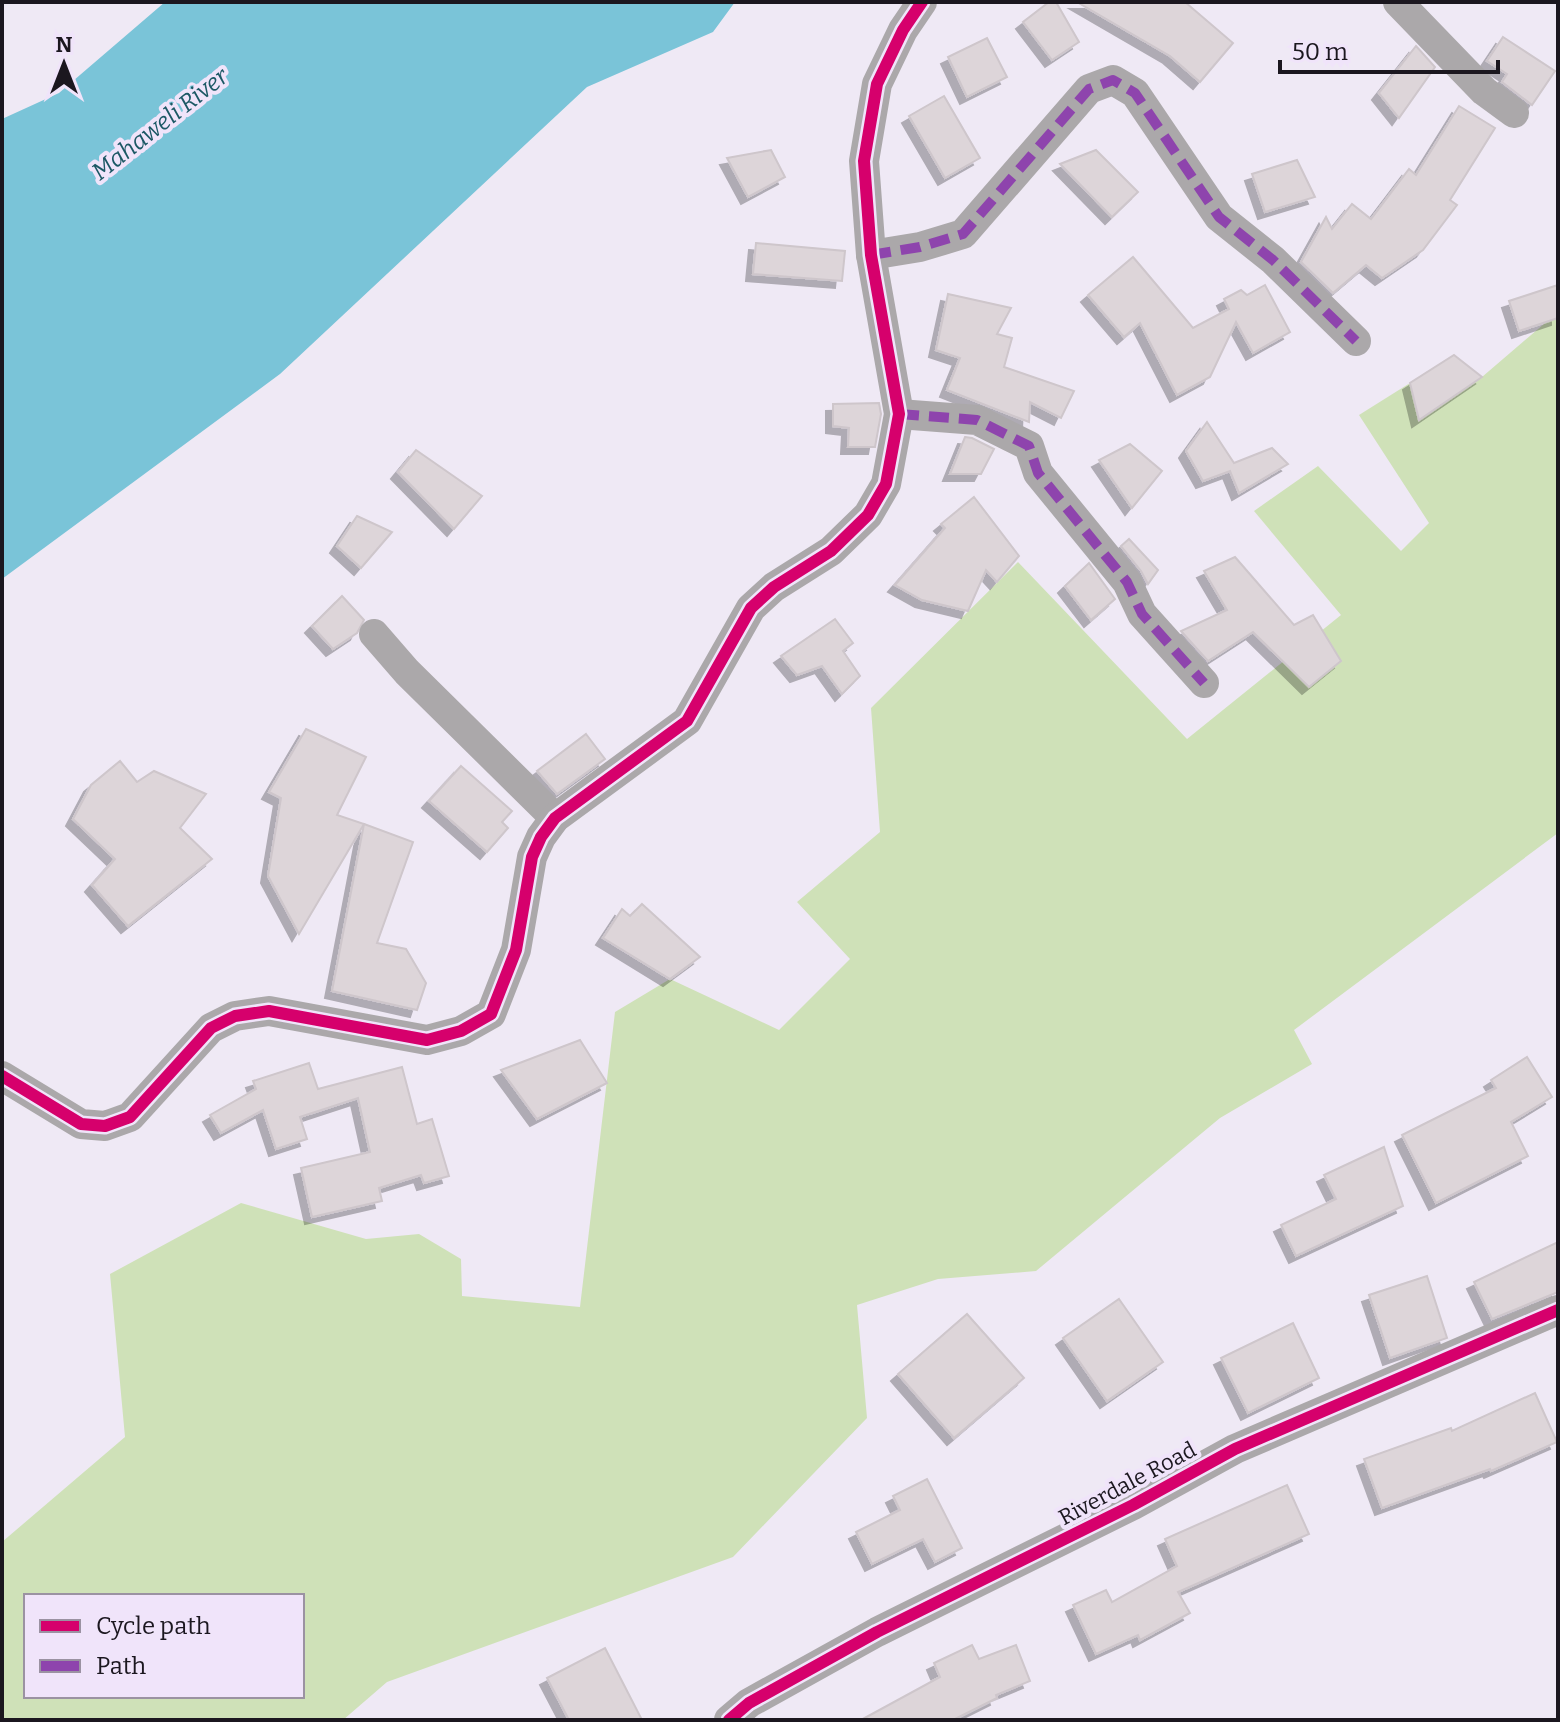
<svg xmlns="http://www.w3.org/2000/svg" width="1560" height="1722" font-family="Bitter,serif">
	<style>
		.green { fill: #cfe1b8; fill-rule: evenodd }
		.water { fill: #7ac4d8 }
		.building { fill: #ddd5d9; stroke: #cec6cb; stroke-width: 2; filter: url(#shadow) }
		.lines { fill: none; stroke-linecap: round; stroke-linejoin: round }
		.minor { stroke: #aba8aa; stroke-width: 30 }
		.quiet { stroke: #8e44ad; stroke-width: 10; stroke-dasharray: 20 10; stroke-linecap: butt }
		.cycleway-casing { stroke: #f0e4fa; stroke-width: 17 }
		.cycleway { stroke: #d6006c; stroke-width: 12 }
		.labels { text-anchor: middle; stroke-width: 8; stroke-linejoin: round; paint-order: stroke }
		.street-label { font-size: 22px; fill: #1b171f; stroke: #f0e4fa }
		.water-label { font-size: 24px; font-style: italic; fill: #1c5865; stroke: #f0e4fa }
	</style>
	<defs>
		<filter id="shadow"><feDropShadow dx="-7" dy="7" stdDeviation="0" flood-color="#0004"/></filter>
	</defs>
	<rect width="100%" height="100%" fill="#efe9f5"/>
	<path class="green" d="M 1558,312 L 1558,833 L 1294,1030 L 1312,1064 L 1220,1118 L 1036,1271 L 938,1279 L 857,1305 L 867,1418 L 733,1557 L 387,1682 L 343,1720 L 2,1720 L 2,1542 L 125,1437 L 110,1274 L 241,1203 L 366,1239 L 419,1234 L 461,1259 L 462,1296 L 580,1307 L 615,1012 L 670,979 L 779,1030 L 850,959 L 797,902 L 880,832 L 871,708 L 1018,562 L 1187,739 L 1341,615 L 1254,511 L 1318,466 L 1401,551 L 1429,523 L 1359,415 L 1410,383 L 1420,419 L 1482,377 ZM 26,1596 L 302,1596 L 302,1696 L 26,1696 Z"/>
	<path class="water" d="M 165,2 L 735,2 L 713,32 L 587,87 L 280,374 L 2,579 L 2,119 L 59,93 Z"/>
	<g class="building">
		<path d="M 1049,2 L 1056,2 L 1079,42 L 1052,60 L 1023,22 Z"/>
		<path d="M 1077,2 L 1185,2 L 1233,43 L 1200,82 L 1170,56 Z"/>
		<path d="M 1503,37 L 1555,71 L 1532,105 L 1502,82 L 1507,74 L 1487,61 Z"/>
		<path d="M 987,38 L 1007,77 L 967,97 L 948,57 Z"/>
		<path d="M 1416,46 L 1435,67 L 1399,118 L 1379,93 Z"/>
		<path d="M 944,96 L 980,158 L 945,178 L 909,116 Z"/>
		<path d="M 1459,106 L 1495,128 L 1450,200 L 1457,205 L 1423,250 L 1382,278 L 1366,265 L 1333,293 L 1301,262 L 1326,217 L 1332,229 L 1352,204 L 1371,219 L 1409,169 L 1416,175 Z"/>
		<path d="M 771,150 L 785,177 L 748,197 L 727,158 Z"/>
		<path d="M 1096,150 L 1138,192 L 1112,217 L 1060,164 Z"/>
		<path d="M 1297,160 L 1315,197 L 1265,212 L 1252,174 Z"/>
		<path d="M 756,243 L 845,251 L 842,281 L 753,274 Z"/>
		<path d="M 1133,257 L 1193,328 L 1229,309 L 1224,299 L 1241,290 L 1247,295 L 1265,285 L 1290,332 L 1253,353 L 1236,322 L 1210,377 L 1177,395 L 1140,323 L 1124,337 L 1088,295 Z"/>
		<path d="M 1558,285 L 1558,318 L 1519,331 L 1509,301 Z"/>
		<path d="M 948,294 L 1011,308 L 997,334 L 1012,338 L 1004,367 L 1074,391 L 1061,418 L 1030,402 L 1029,422 L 947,390 L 960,358 L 936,350 Z"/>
		<path d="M 1454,355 L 1482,377 L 1419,420 L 1410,383 Z"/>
		<path d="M 879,403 L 881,414 L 875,447 L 848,447 L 849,428 L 833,426 L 833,404 Z"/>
		<path d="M 1207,422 L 1234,463 L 1272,448 L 1288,464 L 1239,493 L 1230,471 L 1203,481 L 1186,451 Z"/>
		<path d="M 965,437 L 972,438 L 994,449 L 981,474 L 950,474 Z"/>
		<path d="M 1130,444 L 1162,471 L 1132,508 L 1099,460 Z"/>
		<path d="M 416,450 L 482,496 L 454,529 L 398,472 Z"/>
		<path d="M 974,497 L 1019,556 L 997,582 L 986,570 L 968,611 L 922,600 L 895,585 L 945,528 L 941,524 Z"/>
		<path d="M 357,516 L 392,532 L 361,568 L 337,546 Z"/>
		<path d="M 1129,539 L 1158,570 L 1148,584 L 1141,571 L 1121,546 Z"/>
		<path d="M 1235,557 L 1294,625 L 1313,615 L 1341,661 L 1309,687 L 1253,632 L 1208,661 L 1181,631 L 1227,610 L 1204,571 Z"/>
		<path d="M 1089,563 L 1115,599 L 1091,620 L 1065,586 Z"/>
		<path d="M 342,596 L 364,620 L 357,633 L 333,649 L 312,626 Z"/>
		<path d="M 835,619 L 853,643 L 843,651 L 860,676 L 842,694 L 822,666 L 797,675 L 781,656 Z"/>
		<path d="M 306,729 L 366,757 L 337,815 L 364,824 L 299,934 L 268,876 L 281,798 L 269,792 Z"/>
		<path d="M 586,734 L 605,759 L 557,794 L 537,771 Z"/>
		<path d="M 120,761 L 137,782 L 154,771 L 206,794 L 180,828 L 212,859 L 128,926 L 92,885 L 115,859 L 73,819 L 91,785 Z"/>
		<path d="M 461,766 L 512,811 L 502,822 L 508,828 L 487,852 L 429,801 Z"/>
		<path d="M 364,824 L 413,842 L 377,943 L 406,949 L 426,983 L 417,1010 L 332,991 Z"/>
		<path d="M 642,904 L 700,957 L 670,979 L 603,938 L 622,909 L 630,916 Z"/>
		<path d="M 580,1040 L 607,1083 L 537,1119 L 501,1070 Z"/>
		<path d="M 1527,1057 L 1552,1097 L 1511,1122 L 1528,1156 L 1436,1203 L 1402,1135 L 1496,1088 L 1491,1080 Z"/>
		<path d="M 309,1063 L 318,1089 L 402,1067 L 417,1124 L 432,1119 L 449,1176 L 424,1183 L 421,1175 L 379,1188 L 382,1201 L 312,1217 L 301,1168 L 370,1152 L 358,1098 L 300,1117 L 307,1139 L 276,1149 L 263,1110 L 221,1133 L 210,1115 L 256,1089 L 253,1081 Z"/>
		<path d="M 1384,1147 L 1403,1206 L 1296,1256 L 1281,1225 L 1336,1199 L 1324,1175 Z"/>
		<path d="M 1558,1242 L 1558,1292 L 1492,1319 L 1474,1282 Z"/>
		<path d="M 1427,1276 L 1447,1338 L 1390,1358 L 1369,1295 Z"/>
		<path d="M 1119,1299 L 1163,1362 L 1107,1401 L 1063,1338 Z"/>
		<path d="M 967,1314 L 1024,1378 L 954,1438 L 898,1374 Z"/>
		<path d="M 1293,1323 L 1319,1378 L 1248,1413 L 1221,1358 Z"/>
		<path d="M 1535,1393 L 1557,1442 L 1491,1471 L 1490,1469 L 1382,1508 L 1364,1459 L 1451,1428 L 1452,1431 Z"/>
		<path d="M 927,1479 L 962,1548 L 935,1562 L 923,1539 L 872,1564 L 856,1532 L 900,1510 L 893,1496 Z"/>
		<path d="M 1287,1485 L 1309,1534 L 1178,1592 L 1190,1613 L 1140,1640 L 1138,1635 L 1096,1654 L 1073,1605 L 1106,1590 L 1112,1602 L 1177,1566 L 1165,1539 Z"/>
		<path d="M 972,1645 L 979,1659 L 1016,1645 L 1030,1681 L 996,1695 L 997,1698 L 953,1720 L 861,1720 L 940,1677 L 934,1663 Z"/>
		<path d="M 605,1648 L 642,1720 L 569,1720 L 547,1678 Z"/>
	</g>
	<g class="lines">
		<g class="minor">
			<path d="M 1398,2 L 1484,91 L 1514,113"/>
			<path d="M 871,255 L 920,247 L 963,234 L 1089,89 L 1113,80 L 1135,93 L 1219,217 L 1273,260 L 1356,341"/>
			<path d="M 899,414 L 977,420 L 1029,446 L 1038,473 L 1127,582 L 1142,614 L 1204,683"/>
			<path d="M 374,634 L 407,672 L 555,818"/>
			<path d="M 2,1076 L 81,1124 L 105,1126 L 130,1117 L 211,1028 L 235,1016 L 269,1011 L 427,1040 L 461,1031 L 491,1014 L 516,950 L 532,857 L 541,837 L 555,818 L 687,721 L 751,608 L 774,587 L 831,551 L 868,515 L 886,484 L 899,414 L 871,255 L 864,161 L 877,84 L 903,30 L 922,2"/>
			<path d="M 729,1720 L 749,1703 L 877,1632 L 1133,1505 L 1235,1449 L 1558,1310"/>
		</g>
		<g class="quiet">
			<path d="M 871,255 L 920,247 L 963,234 L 1089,89 L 1113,80 L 1135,93 L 1219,217 L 1273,260 L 1356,341"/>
			<path d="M 899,414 L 977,420 L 1029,446 L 1038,473 L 1127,582 L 1142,614 L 1204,683"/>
		</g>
		<defs>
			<g id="cycleway">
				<path d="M 2,1076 L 81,1124 L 105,1126 L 130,1117 L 211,1028 L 235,1016 L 269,1011 L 427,1040 L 461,1031 L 491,1014 L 516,950 L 532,857 L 541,837 L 555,818 L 687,721 L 751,608 L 774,587 L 831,551 L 868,515 L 886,484 L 899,414 L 871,255 L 864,161 L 877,84 L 903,30 L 922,2"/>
				<path d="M 729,1720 L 749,1703 L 877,1632 L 1133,1505 L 1235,1449 L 1558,1310"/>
			</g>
		</defs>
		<use href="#cycleway" class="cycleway-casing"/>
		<use href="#cycleway" class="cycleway"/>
	</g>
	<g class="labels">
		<g class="street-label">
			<text transform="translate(1127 1483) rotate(-28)" y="8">Riverdale Road</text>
		</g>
		<g class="water-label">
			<text transform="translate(160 124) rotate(-38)" y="8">Mahaweli River</text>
		</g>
	</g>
	<rect width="1560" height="1722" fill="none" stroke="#1b171f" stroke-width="8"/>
	<rect x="24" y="1594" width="280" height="104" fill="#f0e4fa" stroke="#9b92a2" stroke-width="2"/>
	<rect x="40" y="1620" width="40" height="12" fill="#d6006c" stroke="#9b92a2" stroke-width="2"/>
	<text x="96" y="1634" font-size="24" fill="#1b171f">Cycle path</text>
	<rect x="40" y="1660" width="40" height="12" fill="#8e44ad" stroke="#9b92a2" stroke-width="2"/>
	<text x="96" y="1674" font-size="24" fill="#1b171f">Path</text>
	<g transform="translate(64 64)" stroke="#f0e4fa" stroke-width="6" paint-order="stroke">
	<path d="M0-6L14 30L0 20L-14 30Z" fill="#1b171f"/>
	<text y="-12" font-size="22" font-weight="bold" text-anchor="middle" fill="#1b171f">N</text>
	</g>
	<path d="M1280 60v12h218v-12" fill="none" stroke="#1b171f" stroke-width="4"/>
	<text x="1292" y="60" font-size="24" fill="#1b171f" stroke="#f0e4fa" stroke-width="6" paint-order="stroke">50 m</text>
</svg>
